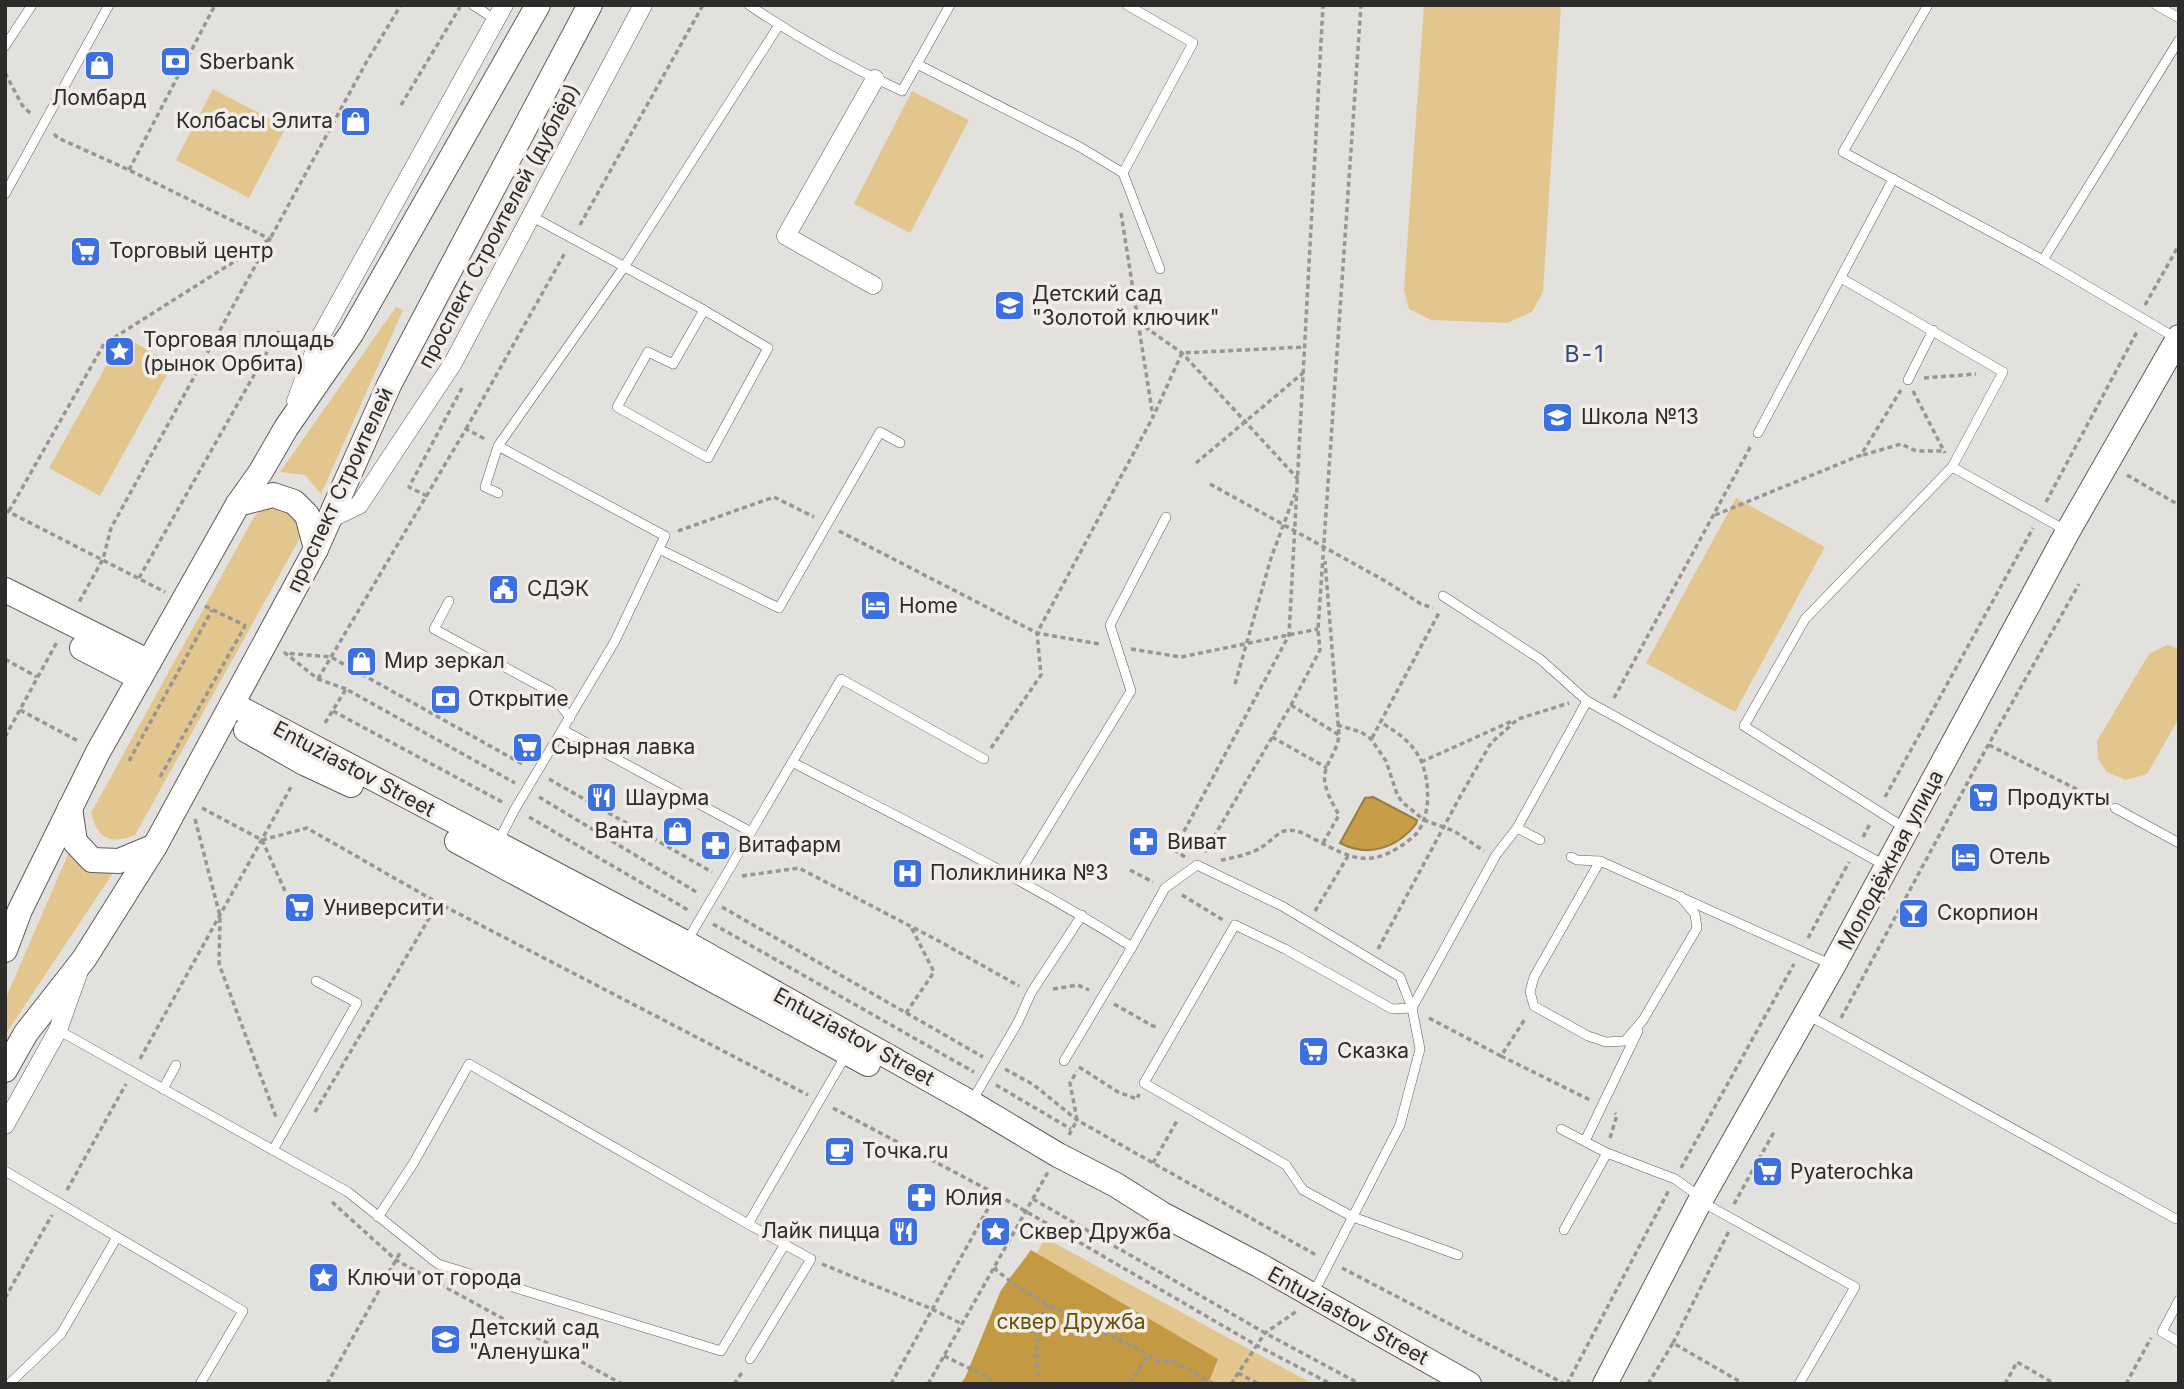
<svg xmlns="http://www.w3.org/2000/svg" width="2184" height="1389" font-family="Inter,sans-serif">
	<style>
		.green { fill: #e3c68e }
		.forest { fill: #c39942 }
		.water { fill: #c79e47; stroke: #997c3f; stroke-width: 2 }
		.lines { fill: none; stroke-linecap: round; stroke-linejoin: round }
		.lane-casing { stroke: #5f5d5a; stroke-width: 10 }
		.street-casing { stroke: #5f5d5a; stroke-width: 19 }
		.secondary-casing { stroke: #5f5d5a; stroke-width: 26 }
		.path { stroke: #979693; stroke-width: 3.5; stroke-dasharray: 5 3.5; stroke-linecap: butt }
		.lane { stroke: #fff; stroke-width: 9 }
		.street { stroke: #fff; stroke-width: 18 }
		.secondary { stroke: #fff; stroke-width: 24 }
		.labels { text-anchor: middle; stroke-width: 7; stroke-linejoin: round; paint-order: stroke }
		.poi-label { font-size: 21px; fill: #2d2c2b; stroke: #f1eeea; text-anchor: start }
		.street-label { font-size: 21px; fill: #2d2c2b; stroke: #f1eeea }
		.park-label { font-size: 21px; fill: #684c05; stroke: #f1eeea }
		.neighbourhood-label { font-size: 23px; letter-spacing: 2px; fill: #2d4981; stroke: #f1eeea }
	</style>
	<rect width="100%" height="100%" fill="#e3e1dd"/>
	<g class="green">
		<path d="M 1424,5 L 1561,5 L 1543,292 L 1532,312 L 1507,323 L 1431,320 L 1409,309 L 1404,290 Z"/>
		<path d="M 213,89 L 286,127 L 249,198 L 176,160 Z"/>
		<path d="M 912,91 L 969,120 L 910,233 L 854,204 Z"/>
		<path d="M 396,307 L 403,310 L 321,494 L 305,475 L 280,472 Z"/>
		<path d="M 123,336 L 173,364 L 100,496 L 49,468 Z"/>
		<path d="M 1736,498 L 1825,547 L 1735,712 L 1646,663 Z"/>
		<path d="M 269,507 C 287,507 301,519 300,538 L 135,835 C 109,845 98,839 91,813 L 254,517 L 259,512 Z"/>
		<path d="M 2167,645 L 2179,649 L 2179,718 L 2147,774 L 2126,780 L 2107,772 L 2098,759 L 2097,741 L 2149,654 Z"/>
		<path d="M 69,852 L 113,873 L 5,1035 L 5,1000 Z"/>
		<path d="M 1045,1238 L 1313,1384 L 966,1384 Z"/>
	</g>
	<path class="forest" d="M 1031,1250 L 1218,1359 L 1208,1384 L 960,1384 L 965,1378 L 1001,1290 Z"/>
	<path class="water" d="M 1373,797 L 1417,820 L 1416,824 C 1397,848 1368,858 1340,843 L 1365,798 Z"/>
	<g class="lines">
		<defs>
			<g id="lane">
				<path d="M 473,5 L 496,20"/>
				<path d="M 749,5 C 798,38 849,67 902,91 L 950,5"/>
				<path d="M 1928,5 L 1843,152 L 2043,260 L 2176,338"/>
				<path d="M 2156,5 L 2179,18"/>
				<path d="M 5,46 L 32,5"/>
				<path d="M 917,64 L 1080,147 L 1123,173 L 1193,43 L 1127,5"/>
				<path d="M 1123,173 L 1160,269"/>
				<path d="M 5,194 L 109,5"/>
				<path d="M 531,216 L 704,310 L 768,348 L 708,458 L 617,407 L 648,352 L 673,364 L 704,310"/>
				<path d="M 2043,260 L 2179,40"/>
				<path d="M 1841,278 L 2003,372 L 1952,467 L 1805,619 L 1744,726 L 1905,828"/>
				<path d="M 1908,380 L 1933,330"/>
				<path d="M 1758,433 L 1893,179"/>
				<path d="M 498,446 L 665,536 L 615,641 L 515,809 L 498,842"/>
				<path d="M 1952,467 L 2067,531"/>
				<path d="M 498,493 L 485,487 L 498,446 L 624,267 L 779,25"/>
				<path d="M 659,549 L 779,608 L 880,432 L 900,443"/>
				<path d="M 1443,596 L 1540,659 L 1587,701 L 1886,866"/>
				<path d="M 449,601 L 434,629 L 551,692 L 570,718"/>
				<path d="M 563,730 L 751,832"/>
				<path d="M 792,762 C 907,822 1023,878 1132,947 L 1165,888 L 1197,865 L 1282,906 L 1400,977 L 1412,1008 L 1392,1009 L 1285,949 L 1235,925 L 1144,1083 L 1286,1165 L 1303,1190 L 1353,1217 L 1458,1255"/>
				<path d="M 2115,808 L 2179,843"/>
				<path d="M 1517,828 L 1540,840"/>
				<path d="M 1571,857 L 1577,860 L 1600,861 L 1830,964"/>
				<path d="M 1600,861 L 1534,977 L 1530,992 L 1534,1006 L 1588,1036 L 1606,1042 L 1625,1041 L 1643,1020 L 1697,928 L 1695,914 L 1680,896"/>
				<path d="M 1016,879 L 1131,691 L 1110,625 L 1166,517"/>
				<path d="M 687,941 L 841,679 L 984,759"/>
				<path d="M 1806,1014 L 2176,1219"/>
				<path d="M 58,1030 L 348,1192 L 438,1264 L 721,1351 L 785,1244"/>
				<path d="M 1064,1061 L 1132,947"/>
				<path d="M 163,1089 L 176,1065"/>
				<path d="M 972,1101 L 1018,1022 L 1031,993 L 1082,915"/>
				<path d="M 1561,1129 L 1607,1153 L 1675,1179 L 1700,1197"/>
				<path d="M 1585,1141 L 1638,1031"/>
				<path d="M 273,1150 L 357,1003 L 316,981"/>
				<path d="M 5,1171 L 243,1311 L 200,1384"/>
				<path d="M 1702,1202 L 1855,1287 L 1799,1384"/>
				<path d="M 378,1217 L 413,1164 L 469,1064 L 748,1224"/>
				<path d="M 1564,1230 L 1607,1153"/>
				<path d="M 1313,1294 L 1400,1125 L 1420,1049 L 1412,1008 L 1496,855 L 1517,828 L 1587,701"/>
				<path d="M 2179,1300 L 2162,1332 L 2179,1342"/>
				<path d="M 750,1359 L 811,1259 L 748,1224 L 846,1055"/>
				<path d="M 9,1384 L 61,1334 L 117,1237"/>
			</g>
			<g id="street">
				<path d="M 873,285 L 786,236 L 875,79"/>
				<path d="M 296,401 L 319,339 L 504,5"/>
				<path d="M 328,520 L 359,505 L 453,363 L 643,5"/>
				<path d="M 5,1125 L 58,1030 L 78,974"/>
			</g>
			<g id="secondary">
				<path d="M 238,504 L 273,495 L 294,502 L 307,515 L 316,549"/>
				<path d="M 5,590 L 149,662"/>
				<path d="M 82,648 L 140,678"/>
				<path d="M 232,704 L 686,943 L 971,1103 L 1058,1155 L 1116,1185 L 1162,1214 L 1259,1265 L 1469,1384"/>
				<path d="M 246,730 L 304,763 L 351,785"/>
				<path d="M 70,808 L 75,842 L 92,860 L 119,861 L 155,846"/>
				<path d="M 457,841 L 868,1064"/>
				<path d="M 5,950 L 20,910 L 98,752 L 238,504 L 260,473 L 286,428 L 351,334 L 538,5"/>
				<path d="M 5,1070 L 26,1033 L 84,959 L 155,846 L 316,549 L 389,385 L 590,5"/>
				<path d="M 1605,1384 L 1700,1201 L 1833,966 L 2068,531 L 2179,337"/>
			</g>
		</defs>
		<use href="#lane" class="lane-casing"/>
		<use href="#street" class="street-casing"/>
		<use href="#secondary" class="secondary-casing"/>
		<g class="path">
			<path d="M 5,73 L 22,105 L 32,115"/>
			<path d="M 401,105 L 460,7"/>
			<path d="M 54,134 L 58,138 L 129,170 L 270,239 L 111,528 L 103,559 L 78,604"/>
			<path d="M 129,170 L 215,5"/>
			<path d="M 1121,213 L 1153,417 L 1182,353 L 1305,347"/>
			<path d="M 580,225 L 703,5"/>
			<path d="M 2145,305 L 2179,245"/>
			<path d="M 1138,322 L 1182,353 L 1298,479"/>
			<path d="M 1924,378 L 1976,374"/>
			<path d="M 1913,391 L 1945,453"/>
			<path d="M 466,429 L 566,251"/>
			<path d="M 1863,455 L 1901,444 L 1916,451 L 1943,451"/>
			<path d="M 1196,463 L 1303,373"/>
			<path d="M 2127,475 L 2177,504"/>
			<path d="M 1210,484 L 1387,582 L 1421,604 L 1433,608"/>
			<path d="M 427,496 L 409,487 L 462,388"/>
			<path d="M 2046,502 L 2138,330"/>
			<path d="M 5,510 L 165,592"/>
			<path d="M 9,511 L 104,344 L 270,239 L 367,61 L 401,5"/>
			<path d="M 1715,515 L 1861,455 L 1901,390"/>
			<path d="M 678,531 L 774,497 L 814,517"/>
			<path d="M 839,531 L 1037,633 L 1099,644"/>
			<path d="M 139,578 L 279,331"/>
			<path d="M 205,606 L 246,626"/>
			<path d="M 1131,649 L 1181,657 L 1318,629"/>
			<path d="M 5,659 L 37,677"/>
			<path d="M 318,679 L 466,429 L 487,440"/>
			<path d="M 1235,684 L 1271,558 L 1295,494"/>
			<path d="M 346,689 L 318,679 L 285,653 L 331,657 L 524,765"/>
			<path d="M 1614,698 L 1752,444"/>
			<path d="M 1291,705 L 1339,735"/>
			<path d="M 20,710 L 78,741"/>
			<path d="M 333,711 L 504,803"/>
			<path d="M 325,723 L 346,689 L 515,783"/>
			<path d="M 1337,725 L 1361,732 L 1371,739 L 1386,761 L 1397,794 L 1402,802 L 1424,820 L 1454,831 L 1484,851"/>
			<path d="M 5,737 L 58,640"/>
			<path d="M 1272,737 L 1327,768"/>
			<path d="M 1372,738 L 1440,611"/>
			<path d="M 1989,745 L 2104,803"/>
			<path d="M 991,748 L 1041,675 L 1037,633 L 1153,417"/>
			<path d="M 129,761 L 212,610"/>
			<path d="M 1421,762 L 1512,721"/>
			<path d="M 160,777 L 245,626"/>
			<path d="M 549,779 L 712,872"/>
			<path d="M 539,797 L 698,893"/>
			<path d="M 1885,797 L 2033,528"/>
			<path d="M 202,808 L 262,840 L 285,891"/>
			<path d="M 529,817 L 688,910"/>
			<path d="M 195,819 L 220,916 L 219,964 L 276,1117"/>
			<path d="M 1863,837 L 1871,822"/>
			<path d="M 262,840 L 307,828 L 438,903 L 808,1095"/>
			<path d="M 1323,843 L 1339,815 C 1333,804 1322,786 1325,773 C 1328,759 1337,752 1339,735 L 1325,561"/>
			<path d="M 1205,852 L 1291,705 L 1320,650 L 1318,629 L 1361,5"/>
			<path d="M 1185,857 L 1174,850 L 1289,635 L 1323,5"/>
			<path d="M 1221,860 C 1233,858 1251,854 1262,847 C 1269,843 1276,834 1284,831 C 1295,828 1305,834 1314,839 C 1356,861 1372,869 1412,838 C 1429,824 1430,793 1425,773 C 1419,747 1402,735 1380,722"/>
			<path d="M 1130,870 L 1153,882"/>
			<path d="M 742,876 L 799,868 L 937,940 L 1019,986"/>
			<path d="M 1182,895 L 1223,920"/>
			<path d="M 722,907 L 983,1057"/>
			<path d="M 1315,911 L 1348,856"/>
			<path d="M 713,924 L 974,1072"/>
			<path d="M 1808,938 L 1849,862"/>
			<path d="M 1378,949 L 1462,793 L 1491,743 L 1518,719 L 1569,703"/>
			<path d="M 1053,989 L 1078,985 L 1089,990"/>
			<path d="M 1114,1004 L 1153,1026 L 1159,1027"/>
			<path d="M 906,1013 L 934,972 L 911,927"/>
			<path d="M 1429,1018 L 1501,1056 L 1525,1019"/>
			<path d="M 1841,1018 L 1977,765 L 2079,584"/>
			<path d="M 1501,1056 L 1590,1100"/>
			<path d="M 140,1059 L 291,787"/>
			<path d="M 1079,1067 L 1118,1092 L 1137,1099 L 1139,1094"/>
			<path d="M 1005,1069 L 1034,1085 L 1077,1120 L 1316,1255"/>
			<path d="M 996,1085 L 1071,1129"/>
			<path d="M 833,1108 L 996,1194 L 1256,1345 L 1331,1384"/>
			<path d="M 315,1112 L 438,903"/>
			<path d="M 1069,1135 L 1077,1120 L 1070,1083 L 1077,1071"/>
			<path d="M 1610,1138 L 1617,1115 L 1615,1113"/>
			<path d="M 1153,1163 L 1178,1119"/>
			<path d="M 1681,1168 L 1794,964"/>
			<path d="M 67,1190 L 126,1084"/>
			<path d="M 1033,1199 L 1265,1333 L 1360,1384"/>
			<path d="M 332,1202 L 396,1260 L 622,1384"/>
			<path d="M 1734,1204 L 1774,1132"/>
			<path d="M 822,1264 L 932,1309 L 962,1324"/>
			<path d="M 995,1267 L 996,1270 L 1015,1285 L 1047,1304 L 1094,1329 L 1133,1346 L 1157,1361 L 1175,1362 L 1214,1384"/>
			<path d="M 1342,1268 L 1565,1384"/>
			<path d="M 5,1298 L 52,1215"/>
			<path d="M 1673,1343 L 1729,1231"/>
			<path d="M 944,1356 L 988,1377 L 994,1384"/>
			<path d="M 1238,1373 L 1259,1384"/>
			<path d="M 327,1384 L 401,1251"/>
			<path d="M 734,1384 L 743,1371"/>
			<path d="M 891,1384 L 996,1194"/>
			<path d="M 928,1384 L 1048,1172"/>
			<path d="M 1041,1384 C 1032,1358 1038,1329 1047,1304"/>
			<path d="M 1130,1384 L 1147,1356"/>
			<path d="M 1231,1384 L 1265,1333 L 1297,1311"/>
			<path d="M 1567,1384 L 1669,1190"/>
			<path d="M 1648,1384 L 1673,1343 L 1744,1384"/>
			<path d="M 2005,1384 L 2017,1362 L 2055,1384"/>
			<path d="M 2126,1384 L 2151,1338"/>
		</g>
		<use href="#lane" class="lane"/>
		<use href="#street" class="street"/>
		<use href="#secondary" class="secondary"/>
	</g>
	<defs>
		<symbol id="bank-square" viewBox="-11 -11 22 22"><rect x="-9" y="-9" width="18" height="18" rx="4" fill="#3c6fdf" stroke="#f1eeea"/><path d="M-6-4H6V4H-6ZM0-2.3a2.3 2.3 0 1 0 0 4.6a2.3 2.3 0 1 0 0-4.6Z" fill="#fff"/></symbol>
		<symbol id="shop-square" viewBox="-11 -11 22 22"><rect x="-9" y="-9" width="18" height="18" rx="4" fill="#3c6fdf" stroke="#f1eeea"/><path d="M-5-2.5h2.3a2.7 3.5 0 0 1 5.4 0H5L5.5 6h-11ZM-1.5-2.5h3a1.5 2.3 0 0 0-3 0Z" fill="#fff"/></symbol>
		<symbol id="supermarket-square" viewBox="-11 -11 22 22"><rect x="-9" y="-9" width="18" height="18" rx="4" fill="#3c6fdf" stroke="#f1eeea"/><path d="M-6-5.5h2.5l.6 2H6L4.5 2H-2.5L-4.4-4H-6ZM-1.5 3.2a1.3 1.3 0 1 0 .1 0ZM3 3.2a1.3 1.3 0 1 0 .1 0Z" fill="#fff"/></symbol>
		<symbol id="school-square" viewBox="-11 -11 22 22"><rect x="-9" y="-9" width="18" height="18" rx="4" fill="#3c6fdf" stroke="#f1eeea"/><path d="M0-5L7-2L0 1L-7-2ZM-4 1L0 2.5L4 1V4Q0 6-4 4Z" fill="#fff"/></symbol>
		<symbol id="sight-square" viewBox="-11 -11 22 22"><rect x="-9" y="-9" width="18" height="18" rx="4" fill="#3c6fdf" stroke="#f1eeea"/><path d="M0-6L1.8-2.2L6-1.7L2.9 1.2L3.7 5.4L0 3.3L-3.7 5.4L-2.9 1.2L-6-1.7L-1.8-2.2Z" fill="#fff"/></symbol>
		<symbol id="civic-square" viewBox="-11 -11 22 22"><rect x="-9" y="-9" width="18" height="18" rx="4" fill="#3c6fdf" stroke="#f1eeea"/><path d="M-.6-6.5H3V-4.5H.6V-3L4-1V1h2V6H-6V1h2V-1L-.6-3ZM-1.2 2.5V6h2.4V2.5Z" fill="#fff"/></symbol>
		<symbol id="hotel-square" viewBox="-11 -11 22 22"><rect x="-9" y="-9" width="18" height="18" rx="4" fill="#3c6fdf" stroke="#f1eeea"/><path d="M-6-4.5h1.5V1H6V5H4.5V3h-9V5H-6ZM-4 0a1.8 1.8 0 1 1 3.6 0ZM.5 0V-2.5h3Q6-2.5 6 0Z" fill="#fff"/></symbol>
		<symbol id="restaurant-square" viewBox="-11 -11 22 22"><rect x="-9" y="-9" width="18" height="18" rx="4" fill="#3c6fdf" stroke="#f1eeea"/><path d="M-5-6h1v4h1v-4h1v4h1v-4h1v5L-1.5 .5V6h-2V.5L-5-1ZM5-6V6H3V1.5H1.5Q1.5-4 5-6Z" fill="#fff"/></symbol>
		<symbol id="pharmacy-square" viewBox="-11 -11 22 22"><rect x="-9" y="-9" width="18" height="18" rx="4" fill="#3c6fdf" stroke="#f1eeea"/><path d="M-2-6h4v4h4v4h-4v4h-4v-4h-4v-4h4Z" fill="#fff"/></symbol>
		<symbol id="hospital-square" viewBox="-11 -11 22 22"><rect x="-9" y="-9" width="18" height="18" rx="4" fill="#3c6fdf" stroke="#f1eeea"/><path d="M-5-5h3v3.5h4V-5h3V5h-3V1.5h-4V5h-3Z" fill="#fff"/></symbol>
		<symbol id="bar-square" viewBox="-11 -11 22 22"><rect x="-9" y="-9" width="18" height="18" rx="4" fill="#3c6fdf" stroke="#f1eeea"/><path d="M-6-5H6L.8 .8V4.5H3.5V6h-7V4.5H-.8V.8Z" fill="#fff"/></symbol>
		<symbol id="cafe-square" viewBox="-11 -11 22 22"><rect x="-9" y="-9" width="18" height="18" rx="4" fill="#3c6fdf" stroke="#f1eeea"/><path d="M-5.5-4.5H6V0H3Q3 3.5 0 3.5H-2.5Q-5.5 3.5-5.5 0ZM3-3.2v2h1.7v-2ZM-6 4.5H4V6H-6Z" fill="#fff"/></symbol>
	</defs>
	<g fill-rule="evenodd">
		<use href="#bank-square" x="158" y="44" width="35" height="35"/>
		<use href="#shop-square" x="82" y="48" width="35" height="35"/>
		<use href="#shop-square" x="338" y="104" width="35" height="35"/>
		<use href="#supermarket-square" x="68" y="234" width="35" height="35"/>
		<use href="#school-square" x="992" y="288" width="35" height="35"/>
		<use href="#sight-square" x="102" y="334" width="35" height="35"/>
		<use href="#school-square" x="1540" y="400" width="35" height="35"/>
		<use href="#civic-square" x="486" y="572" width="35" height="35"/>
		<use href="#hotel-square" x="858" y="588" width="35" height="35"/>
		<use href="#shop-square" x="344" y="644" width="35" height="35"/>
		<use href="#bank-square" x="428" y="682" width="35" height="35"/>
		<use href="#supermarket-square" x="510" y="730" width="35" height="35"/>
		<use href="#restaurant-square" x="584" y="780" width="35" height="35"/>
		<use href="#supermarket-square" x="1966" y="780" width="35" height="35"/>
		<use href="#shop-square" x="660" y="814" width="35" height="35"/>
		<use href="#pharmacy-square" x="1126" y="824" width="35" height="35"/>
		<use href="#pharmacy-square" x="698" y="828" width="35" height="35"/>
		<use href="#hotel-square" x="1948" y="840" width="35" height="35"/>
		<use href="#hospital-square" x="890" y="856" width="35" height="35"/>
		<use href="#supermarket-square" x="282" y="890" width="35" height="35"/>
		<use href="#bar-square" x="1896" y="896" width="35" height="35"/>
		<use href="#supermarket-square" x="1296" y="1034" width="35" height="35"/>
		<use href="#cafe-square" x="822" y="1134" width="35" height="35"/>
		<use href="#supermarket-square" x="1750" y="1154" width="35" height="35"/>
		<use href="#pharmacy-square" x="904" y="1180" width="35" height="35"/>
		<use href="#restaurant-square" x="886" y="1214" width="35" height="35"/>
		<use href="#sight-square" x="978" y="1214" width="35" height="35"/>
		<use href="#sight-square" x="306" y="1260" width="35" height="35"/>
		<use href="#school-square" x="428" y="1322" width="35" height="35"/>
	</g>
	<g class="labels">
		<g class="poi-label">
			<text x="199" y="69">Sberbank</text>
			<text x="99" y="105" text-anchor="middle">Ломбард</text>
			<text x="333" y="128" text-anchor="end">Колбасы Элита</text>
			<text x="109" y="258">Торговый центр</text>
			<text x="1032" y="301">Детский сад<tspan x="1032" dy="24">"Золотой ключик"</tspan></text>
			<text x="143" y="347">Торговая площадь<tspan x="143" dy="24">(рынок Орбита)</tspan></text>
			<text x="1581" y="424">Школа №13</text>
			<text x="527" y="596">СДЭК</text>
			<text x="899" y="613">Home</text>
			<text x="384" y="668">Мир зеркал</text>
			<text x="468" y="706">Открытие</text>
			<text x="551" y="754">Сырная лавка</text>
			<text x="625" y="805">Шаурма</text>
			<text x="2007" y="805">Продукты</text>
			<text x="654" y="838" text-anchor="end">Ванта</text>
			<text x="1167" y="849">Виват</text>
			<text x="738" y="852">Витафарм</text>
			<text x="1989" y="864">Отель</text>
			<text x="930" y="880">Поликлиника №3</text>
			<text x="323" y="915">Университи</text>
			<text x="1937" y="920">Скорпион</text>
			<text x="1337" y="1058">Сказка</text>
			<text x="862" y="1158">Точка.ru</text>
			<text x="1790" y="1179">Pyaterochka</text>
			<text x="945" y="1205">Юлия</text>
			<text x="880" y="1238" text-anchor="end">Лайк пицца</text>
			<text x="1019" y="1239">Сквер Дружба</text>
			<text x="347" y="1285">Ключи от города</text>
			<text x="469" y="1335">Детский сад<tspan x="469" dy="24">"Аленушка"</tspan></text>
		</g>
		<g class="street-label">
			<text transform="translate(499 226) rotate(-62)" y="7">проспект Строителей (дублёр)</text>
			<text transform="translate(340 490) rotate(-65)" y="7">проспект Строителей</text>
			<text transform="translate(354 769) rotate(28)" y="7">Entuziastov Street</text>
			<text transform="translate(1891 860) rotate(-62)" y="7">Молодёжная улица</text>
			<text transform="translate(854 1037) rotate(29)" y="7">Entuziastov Street</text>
			<text transform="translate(1348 1316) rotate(29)" y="7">Entuziastov Street</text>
		</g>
		<g class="park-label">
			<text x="1071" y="1329">сквер Дружба</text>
		</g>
		<g class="neighbourhood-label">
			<text x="1585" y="362">В-1</text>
		</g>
	</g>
	<rect width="2184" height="1389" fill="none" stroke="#2d2c2b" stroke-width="14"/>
</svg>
